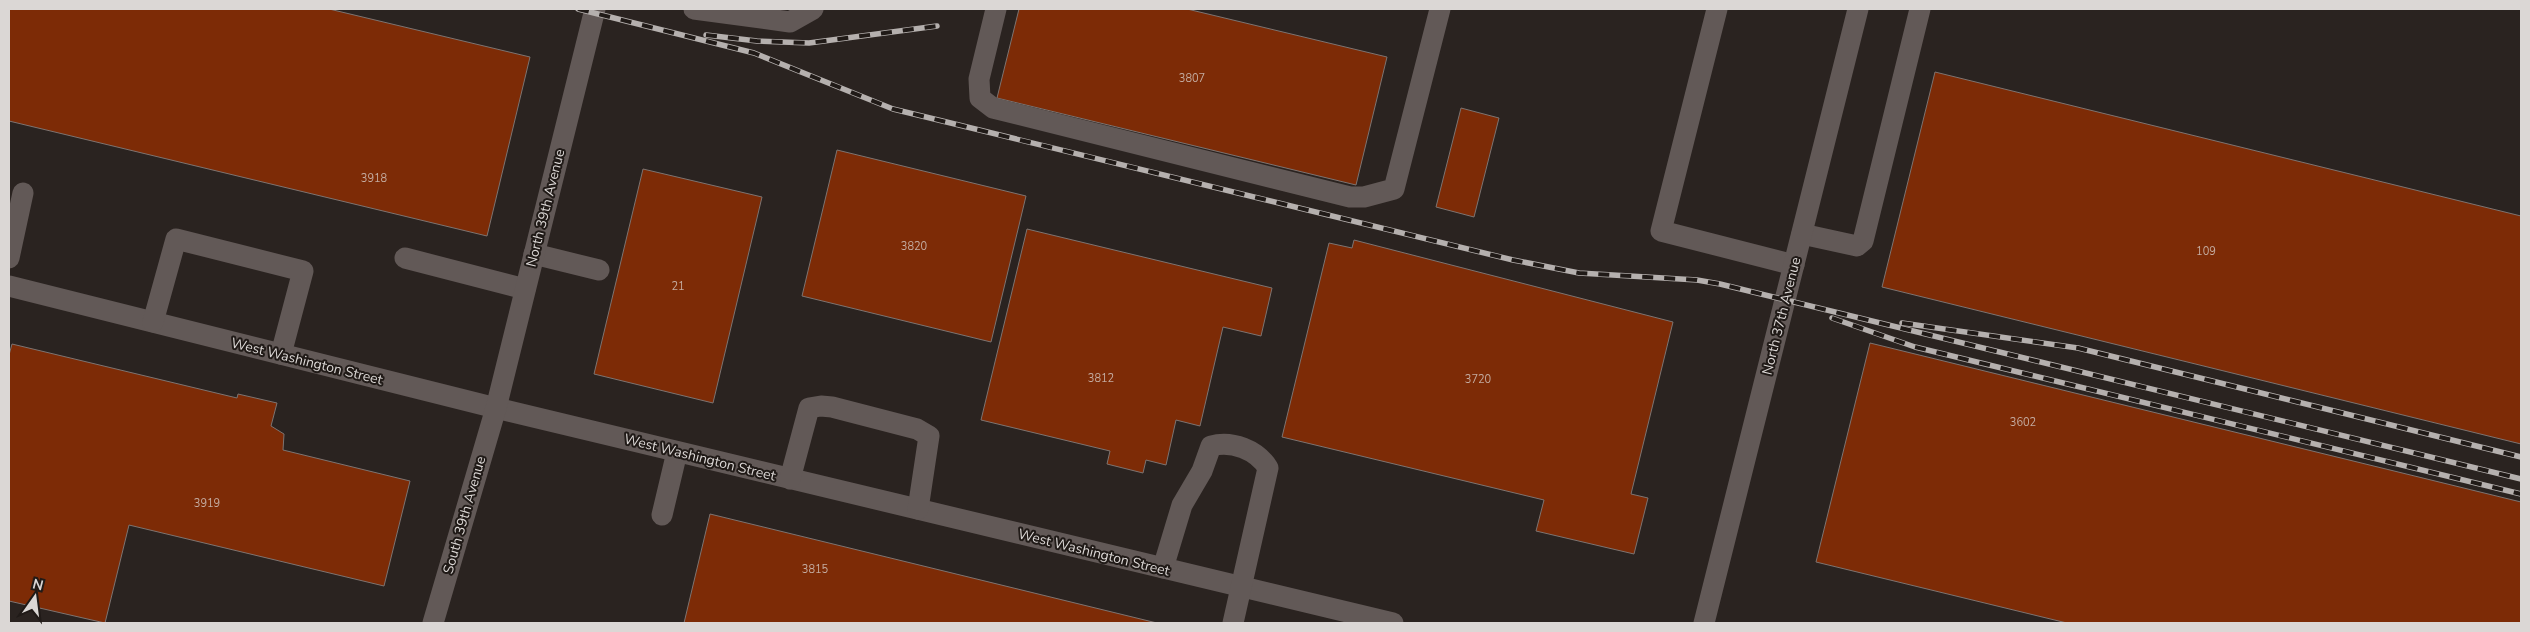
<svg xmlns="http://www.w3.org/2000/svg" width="2530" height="632" font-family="'Nunito Sans',sans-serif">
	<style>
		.building { fill: #7d2b06; stroke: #7d7471 }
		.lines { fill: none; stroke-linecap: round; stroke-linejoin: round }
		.minor { stroke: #625957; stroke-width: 21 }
		.rail-casing { stroke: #b5b0ae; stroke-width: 5.5 }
		.rail { stroke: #201a17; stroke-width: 4; stroke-dasharray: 11; stroke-linecap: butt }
		.labels { text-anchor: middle; stroke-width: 4; stroke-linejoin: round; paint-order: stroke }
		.number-label { font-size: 11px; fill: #c4aca1 }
		.street-label { font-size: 14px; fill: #dbd7d5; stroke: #201a17 }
	</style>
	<rect width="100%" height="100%" fill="#2a2320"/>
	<g class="building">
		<path d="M 9,9 L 329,9 L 530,57 L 487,236 L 9,121 Z"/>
		<path d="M 1019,9 L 1187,9 L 1387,57 L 1356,185 L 997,98 Z"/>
		<path d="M 1935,72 L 2521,216 L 2521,444 L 1882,287 Z"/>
		<path d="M 1461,108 L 1499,118 L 1474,217 L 1436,207 Z"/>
		<path d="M 837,150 L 1026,196 L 991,342 L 802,296 Z"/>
		<path d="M 643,169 L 762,197 L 713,403 L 594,374 Z"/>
		<path d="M 1027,229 L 1272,288 L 1261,336 L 1223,327 L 1200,426 L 1176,420 L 1166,465 L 1146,460 L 1143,473 L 1107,464 L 1110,451 L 981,420 Z"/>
		<path d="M 1354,240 L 1673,322 L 1631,494 L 1648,498 L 1634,554 L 1536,531 L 1544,500 L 1282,437 L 1329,243 L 1352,248 Z"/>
		<path d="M 1870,343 L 2521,502 L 2521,623 L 2067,623 L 1816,562 Z"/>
		<path d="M 12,344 L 237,398 L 238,394 L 277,403 L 271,426 L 284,434 L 283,450 L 410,481 L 384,586 L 129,525 L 105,623 L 9,601 L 9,355 Z"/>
		<path d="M 710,514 L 1157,623 L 684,623 Z"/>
	</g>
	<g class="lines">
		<g class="minor">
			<path d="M 694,9 L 790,22 L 813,9"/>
			<path d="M 996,9 L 979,79 L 980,98 L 993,108 L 1350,197 L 1364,197 L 1394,189 L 1440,9"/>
			<path d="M 1717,9 L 1661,231 L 1794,265"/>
			<path d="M 1802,234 L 1857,246 L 1863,241 L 1920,9"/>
			<path d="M 534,254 L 599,270"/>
			<path d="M 9,258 L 23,193"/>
			<path d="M 405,258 L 525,289"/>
			<path d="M 9,286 L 496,408 L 1393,623"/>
			<path d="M 153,322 L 176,239 L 303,271 L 281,354"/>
			<path d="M 790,479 L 809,408 L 821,406 L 832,407 L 917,429 L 929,436 L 918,509"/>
			<path d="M 662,515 L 677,452"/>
			<path d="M 1163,568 L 1182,505 L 1202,471 L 1211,446 C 1232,440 1257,450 1268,468 L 1233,623"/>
			<path d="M 433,623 L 496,408 L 595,9"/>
			<path d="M 1704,623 L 1858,9"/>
		</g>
		<defs>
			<g id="rail">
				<path d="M 578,9 L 754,53 L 893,109 L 1513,260 L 1579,273 L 1697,280 L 1720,284 L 2521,479"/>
				<path d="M 706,35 L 757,41 L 809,43 L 937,26"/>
				<path d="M 1832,318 L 1915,347 L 2521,494"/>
				<path d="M 1902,323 L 2078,348 L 2521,457"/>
			</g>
		</defs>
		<use href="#rail" class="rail-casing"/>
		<use href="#rail" class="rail"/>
	</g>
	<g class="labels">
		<g class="number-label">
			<text x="1192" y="82">3807</text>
			<text x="374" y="182">3918</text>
			<text x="914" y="250">3820</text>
			<text x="2206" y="255">109</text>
			<text x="678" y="290">21</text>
			<text x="1101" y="382">3812</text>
			<text x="1478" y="383">3720</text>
			<text x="2023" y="426">3602</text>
			<text x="207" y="507">3919</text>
			<text x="815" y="573">3815</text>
		</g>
		<g class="street-label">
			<text transform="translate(545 208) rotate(-76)" y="5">North 39th Avenue</text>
			<text transform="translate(1781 316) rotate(-76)" y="5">North 37th Avenue</text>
			<text transform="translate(307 361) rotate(14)" y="5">West Washington Street</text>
			<text transform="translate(700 457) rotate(14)" y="5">West Washington Street</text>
			<text transform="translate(464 515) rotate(-74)" y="5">South 39th Avenue</text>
			<text transform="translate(1094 552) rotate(14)" y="5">West Washington Street</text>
		</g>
	</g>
	<rect width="2530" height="632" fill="none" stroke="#dbd7d5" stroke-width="20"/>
	<g transform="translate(35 597) rotate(14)" stroke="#201a17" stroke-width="4" paint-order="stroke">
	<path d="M0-4L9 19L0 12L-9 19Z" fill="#dbd7d5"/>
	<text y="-8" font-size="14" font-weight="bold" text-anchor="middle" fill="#dbd7d5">N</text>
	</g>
</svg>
